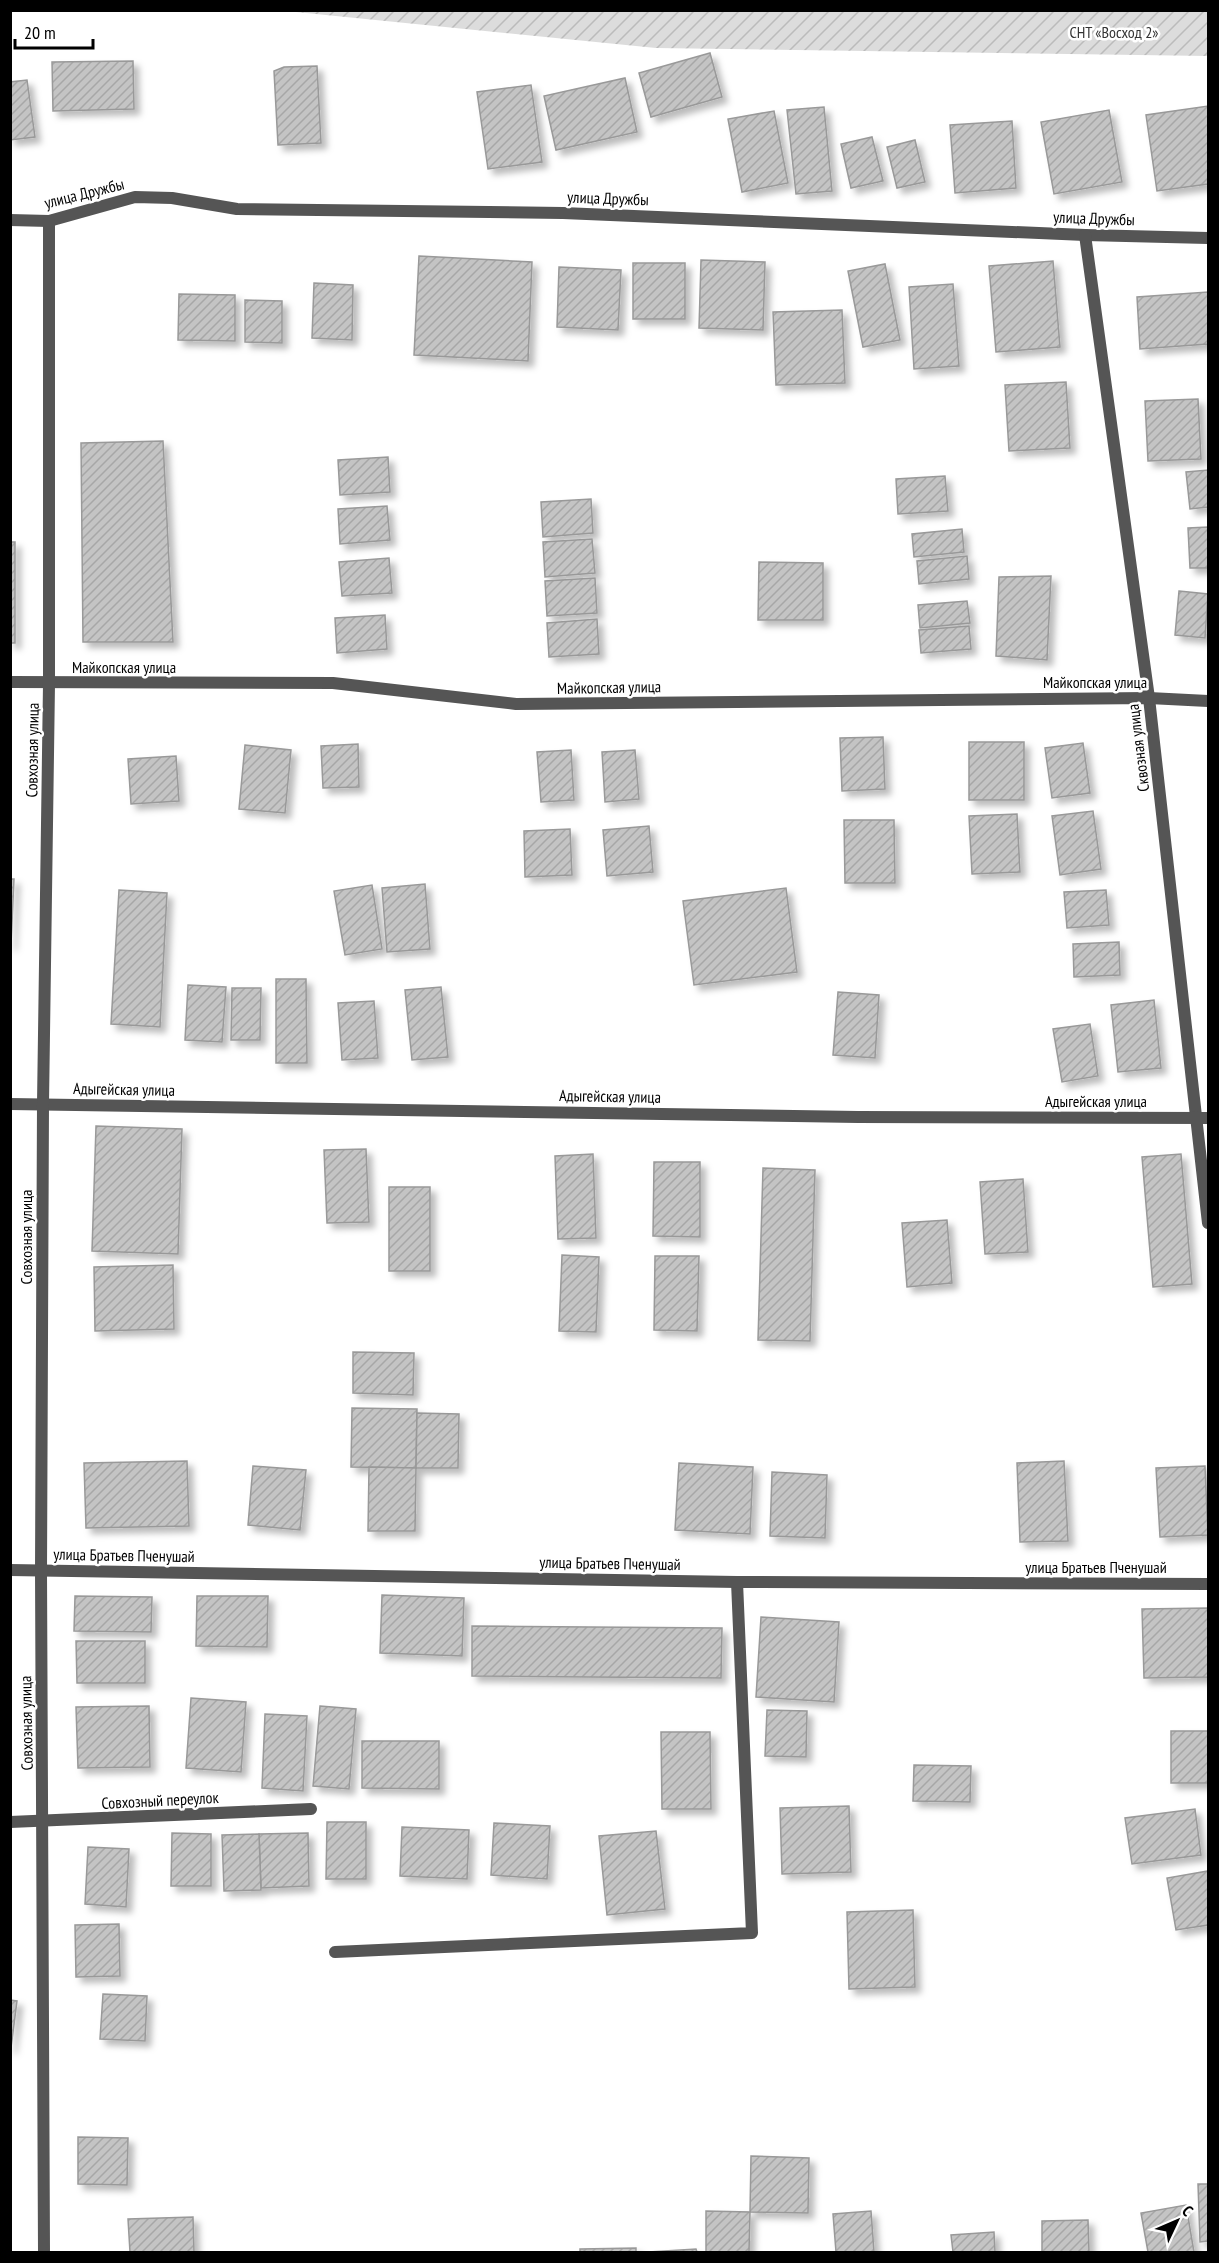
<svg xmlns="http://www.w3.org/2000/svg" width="1219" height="2263" font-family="'PT Sans Narrow',sans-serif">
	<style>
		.garden { fill: url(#garden-furrows) }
		.building { fill: url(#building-hatch); stroke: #999; stroke-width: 1.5; filter: url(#shadow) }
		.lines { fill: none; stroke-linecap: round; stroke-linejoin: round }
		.lane { stroke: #555; stroke-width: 12 }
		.street { stroke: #555; stroke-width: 12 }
		.labels { text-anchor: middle; stroke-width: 5; stroke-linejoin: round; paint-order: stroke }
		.park-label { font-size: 16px; fill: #333; stroke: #fff }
		.street-label { font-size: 16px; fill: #000; stroke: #fff }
	</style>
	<defs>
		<pattern id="garden-furrows" width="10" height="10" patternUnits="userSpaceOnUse" patternTransform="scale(1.5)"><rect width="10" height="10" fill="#dcdcdc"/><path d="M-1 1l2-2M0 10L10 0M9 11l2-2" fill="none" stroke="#bbb"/></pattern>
		<pattern id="building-hatch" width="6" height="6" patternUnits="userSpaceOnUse" patternTransform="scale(1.5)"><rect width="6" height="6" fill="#c4c4c4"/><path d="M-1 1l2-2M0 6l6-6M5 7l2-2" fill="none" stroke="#a7a7a7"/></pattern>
		<filter id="shadow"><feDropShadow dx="5.5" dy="5.5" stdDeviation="3" flood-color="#0004"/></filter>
	</defs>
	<rect width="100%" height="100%" fill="#fff"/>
	<path class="garden" d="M 286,11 L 1208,11 L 1208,56 L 656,48 Z"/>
	<g class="building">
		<path d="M 710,53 L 722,97 L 651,117 L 639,73 Z"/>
		<path d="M 133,61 L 134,109 L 53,111 L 52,62 Z"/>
		<path d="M 317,66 L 321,143 L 278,145 L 274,71 L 284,67 Z"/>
		<path d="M 625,78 L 637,132 L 556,150 L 544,96 Z"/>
		<path d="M 27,80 L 35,137 L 10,140 L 10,82 Z"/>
		<path d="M 531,85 L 542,162 L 488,169 L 477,92 Z"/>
		<path d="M 1208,106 L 1208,184 L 1157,191 L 1146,115 Z"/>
		<path d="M 824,107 L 832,191 L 796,194 L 787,110 Z"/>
		<path d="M 1109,110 L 1122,182 L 1054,194 L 1041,122 Z"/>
		<path d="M 774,111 L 788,183 L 742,192 L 728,119 Z"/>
		<path d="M 1012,121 L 1016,188 L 955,193 L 950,125 Z"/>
		<path d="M 872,137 L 883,181 L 851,188 L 841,144 Z"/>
		<path d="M 915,140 L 925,182 L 897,188 L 887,147 Z"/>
		<path d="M 419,256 L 532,262 L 528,361 L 414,355 Z"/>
		<path d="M 701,260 L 765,262 L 763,330 L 699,328 Z"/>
		<path d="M 1053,261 L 1060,347 L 996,352 L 989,266 Z"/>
		<rect x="633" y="263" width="52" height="56"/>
		<path d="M 885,264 L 900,340 L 863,347 L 848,271 Z"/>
		<path d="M 559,267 L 621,270 L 618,330 L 557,327 Z"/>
		<path d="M 314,283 L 353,285 L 352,340 L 312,338 Z"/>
		<path d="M 953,284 L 959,366 L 914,369 L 909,287 Z"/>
		<path d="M 1208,292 L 1208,344 L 1140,349 L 1137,297 Z"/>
		<path d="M 179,294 L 235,295 L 235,341 L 178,340 Z"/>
		<path d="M 245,300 L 282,301 L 282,343 L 245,342 Z"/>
		<path d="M 842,310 L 845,383 L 776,385 L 773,312 Z"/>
		<path d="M 1066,382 L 1070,448 L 1009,451 L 1005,385 Z"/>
		<path d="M 1198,399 L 1201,459 L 1148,461 L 1145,401 Z"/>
		<path d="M 163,441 L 173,642 L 83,642 L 81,443 Z"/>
		<path d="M 388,457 L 390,492 L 340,495 L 338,460 Z"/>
		<path d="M 1208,470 L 1208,507 L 1190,509 L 1186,472 Z"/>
		<path d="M 945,476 L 948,511 L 898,514 L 896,479 Z"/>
		<path d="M 591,499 L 593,533 L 543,537 L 541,502 Z"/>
		<path d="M 387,506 L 390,540 L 340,544 L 338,509 Z"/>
		<path d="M 1208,527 L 1208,568 L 1190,568 L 1188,528 Z"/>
		<path d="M 962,529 L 964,552 L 914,557 L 912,534 Z"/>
		<path d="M 592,539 L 595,573 L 545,577 L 543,542 Z"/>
		<rect x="10" y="542" width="5" height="101"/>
		<path d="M 967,556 L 969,579 L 919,584 L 917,561 Z"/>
		<path d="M 389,558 L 392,593 L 342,596 L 339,562 Z"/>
		<path d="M 759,562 L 823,563 L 823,620 L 758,620 Z"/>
		<path d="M 1051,576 L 1047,660 L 996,656 L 999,577 Z"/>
		<path d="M 595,578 L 597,613 L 547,616 L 545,581 Z"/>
		<path d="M 1179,591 L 1208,594 L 1205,638 L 1175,635 Z"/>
		<path d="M 967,601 L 970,623 L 920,628 L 918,605 Z"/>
		<path d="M 385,615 L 387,649 L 337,653 L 335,618 Z"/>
		<path d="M 597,619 L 599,654 L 549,657 L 547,623 Z"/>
		<path d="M 969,626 L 971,649 L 921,653 L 919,630 Z"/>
		<path d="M 883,737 L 885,789 L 842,791 L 840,738 Z"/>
		<rect x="969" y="742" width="55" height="58"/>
		<path d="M 1083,743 L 1090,793 L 1052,798 L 1045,748 Z"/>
		<path d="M 358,744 L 359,787 L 323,788 L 321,746 Z"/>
		<path d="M 245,745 L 291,750 L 285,813 L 239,809 Z"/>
		<path d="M 571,750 L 574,800 L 541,802 L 537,752 Z"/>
		<path d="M 635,750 L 639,799 L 605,802 L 602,752 Z"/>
		<path d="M 176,756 L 179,801 L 131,804 L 128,759 Z"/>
		<path d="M 1093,811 L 1101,869 L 1060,875 L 1052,816 Z"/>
		<path d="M 1017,814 L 1020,872 L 972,874 L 969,816 Z"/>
		<path d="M 844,820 L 894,820 L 895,883 L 845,883 Z"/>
		<path d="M 649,826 L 653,872 L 607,876 L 603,830 Z"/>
		<path d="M 570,829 L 572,875 L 525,877 L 524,831 Z"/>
		<path d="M 10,879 L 14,879 L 11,945 L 10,945 Z"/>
		<path d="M 425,884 L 430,949 L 387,952 L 382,888 Z"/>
		<path d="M 372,885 L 382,949 L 345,955 L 334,891 Z"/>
		<path d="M 786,888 L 797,972 L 694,985 L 683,901 Z"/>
		<path d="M 119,890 L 167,893 L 160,1027 L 111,1024 Z"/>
		<path d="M 1106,890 L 1109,925 L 1067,928 L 1064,892 Z"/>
		<path d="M 1119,942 L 1120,975 L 1074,977 L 1073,944 Z"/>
		<path d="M 276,979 L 306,979 L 307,1063 L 276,1063 Z"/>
		<path d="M 188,985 L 226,987 L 222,1042 L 185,1040 Z"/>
		<path d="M 441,987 L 448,1057 L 412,1060 L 405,990 Z"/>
		<path d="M 232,988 L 261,988 L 260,1040 L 231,1040 Z"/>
		<path d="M 838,992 L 879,995 L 875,1058 L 833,1055 Z"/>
		<path d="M 1154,1000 L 1161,1068 L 1118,1072 L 1111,1005 Z"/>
		<path d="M 374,1001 L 378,1058 L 342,1060 L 338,1003 Z"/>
		<path d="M 1090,1024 L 1098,1076 L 1062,1082 L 1053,1029 Z"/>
		<path d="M 96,1126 L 182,1129 L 178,1254 L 92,1251 Z"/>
		<path d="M 366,1149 L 369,1222 L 327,1223 L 324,1150 Z"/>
		<path d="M 593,1154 L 596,1238 L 558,1239 L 555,1156 Z"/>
		<path d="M 1181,1154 L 1192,1284 L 1153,1287 L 1142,1157 Z"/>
		<path d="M 654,1162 L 700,1162 L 700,1237 L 653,1236 Z"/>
		<path d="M 763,1168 L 815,1170 L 810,1341 L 758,1340 Z"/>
		<path d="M 1023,1179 L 1028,1252 L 985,1254 L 980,1182 Z"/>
		<rect x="389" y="1187" width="41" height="84"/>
		<path d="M 947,1220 L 952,1283 L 907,1287 L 902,1223 Z"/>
		<path d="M 562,1255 L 599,1257 L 596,1332 L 559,1331 Z"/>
		<path d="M 655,1256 L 699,1256 L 697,1331 L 654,1330 Z"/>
		<path d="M 173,1265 L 174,1329 L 95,1331 L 94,1267 Z"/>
		<path d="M 353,1352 L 414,1353 L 413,1395 L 353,1393 Z"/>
		<path d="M 352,1408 L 417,1409 L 416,1468 L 351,1467 Z"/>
		<path d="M 417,1413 L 459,1414 L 458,1468 L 416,1468 Z"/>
		<path d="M 187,1461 L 189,1526 L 86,1528 L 84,1463 Z"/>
		<path d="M 1064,1461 L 1068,1541 L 1020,1542 L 1017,1463 Z"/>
		<path d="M 679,1463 L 753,1467 L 750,1534 L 675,1530 Z"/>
		<path d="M 253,1466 L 306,1470 L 300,1530 L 248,1525 Z"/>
		<path d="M 1205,1466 L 1208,1535 L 1160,1537 L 1156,1468 Z"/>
		<path d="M 369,1467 L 416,1468 L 415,1531 L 368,1531 Z"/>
		<path d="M 772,1472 L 827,1475 L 825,1538 L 770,1536 Z"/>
		<path d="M 382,1595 L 464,1598 L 462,1656 L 380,1653 Z"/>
		<path d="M 75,1596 L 152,1597 L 151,1632 L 74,1631 Z"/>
		<path d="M 197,1596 L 268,1596 L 267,1647 L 196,1646 Z"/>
		<path d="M 1208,1608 L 1208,1677 L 1144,1678 L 1142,1609 Z"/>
		<path d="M 761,1617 L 839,1622 L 834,1702 L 756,1697 Z"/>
		<path d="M 472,1626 L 722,1628 L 721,1678 L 472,1676 Z"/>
		<path d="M 76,1641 L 145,1641 L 145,1683 L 77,1683 Z"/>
		<path d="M 191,1698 L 246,1702 L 241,1772 L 186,1768 Z"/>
		<path d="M 149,1706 L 150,1767 L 78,1768 L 76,1707 Z"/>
		<path d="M 320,1706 L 356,1709 L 349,1789 L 313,1786 Z"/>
		<path d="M 767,1710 L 807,1711 L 806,1757 L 765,1756 Z"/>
		<path d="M 265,1714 L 307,1716 L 303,1791 L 262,1788 Z"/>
		<rect x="1171" y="1731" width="37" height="52"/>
		<path d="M 661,1732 L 710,1732 L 711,1809 L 662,1809 Z"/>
		<path d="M 362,1741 L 439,1741 L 439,1789 L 362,1788 Z"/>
		<path d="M 914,1765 L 971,1766 L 970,1802 L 913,1801 Z"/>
		<path d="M 849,1806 L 851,1872 L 782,1874 L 780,1808 Z"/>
		<path d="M 1195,1809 L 1201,1855 L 1132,1864 L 1125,1818 Z"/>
		<path d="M 327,1822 L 366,1822 L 366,1879 L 326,1879 Z"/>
		<path d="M 494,1823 L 550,1826 L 547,1879 L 491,1875 Z"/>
		<path d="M 402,1827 L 469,1830 L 467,1879 L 400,1876 Z"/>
		<path d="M 656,1831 L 665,1909 L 607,1915 L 599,1836 Z"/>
		<path d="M 172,1833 L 211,1834 L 211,1886 L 171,1886 Z"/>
		<path d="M 308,1833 L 309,1886 L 261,1888 L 259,1834 Z"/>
		<path d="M 259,1834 L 261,1890 L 224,1891 L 222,1835 Z"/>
		<path d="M 88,1847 L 129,1849 L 126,1907 L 85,1904 Z"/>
		<path d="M 1208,1871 L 1208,1925 L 1176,1930 L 1167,1878 Z"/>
		<path d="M 913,1910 L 915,1987 L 849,1989 L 847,1912 Z"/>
		<path d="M 119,1924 L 120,1976 L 76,1977 L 75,1925 Z"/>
		<path d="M 103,1994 L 147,1996 L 145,2041 L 100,2039 Z"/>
		<path d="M 10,2000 L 17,2001 L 11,2048 L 10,2048 Z"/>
		<path d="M 78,2137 L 128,2138 L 127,2185 L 78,2184 Z"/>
		<path d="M 751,2156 L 809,2158 L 808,2213 L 750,2212 Z"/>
		<path d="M 1198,2184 L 1208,2184 L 1208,2241 L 1200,2242 Z"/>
		<path d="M 1186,2205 L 1194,2252 L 1148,2252 L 1141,2213 Z"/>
		<path d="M 706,2211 L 750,2212 L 749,2252 L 706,2252 Z"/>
		<path d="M 871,2211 L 874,2252 L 836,2252 L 833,2214 Z"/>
		<path d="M 193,2217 L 194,2252 L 130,2252 L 128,2219 Z"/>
		<path d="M 1088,2220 L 1089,2252 L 1042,2252 L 1042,2221 Z"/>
		<path d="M 994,2232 L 995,2252 L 953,2252 L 951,2235 Z"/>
		<path d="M 636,2248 L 636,2252 L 580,2252 L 580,2249 Z"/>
		<path d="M 696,2249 L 697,2252 L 648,2252 Z"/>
	</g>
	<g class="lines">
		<path class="lane" d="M 335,1952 L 752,1933 L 737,1582"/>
		<g class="street">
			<path d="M 10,220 L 49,221 L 135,197 L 172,198 L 237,209 L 563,213 L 1085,235 L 1208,238"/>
			<path d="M 1085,235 L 1149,698 L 1208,1223"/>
			<path d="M 10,682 L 333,683 L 516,704 L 1149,698 L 1208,701"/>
			<path d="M 10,1104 L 858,1117 L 1208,1118"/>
			<path d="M 10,1570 L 737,1582 L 1208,1584"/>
			<path d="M 10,1822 L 311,1809"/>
			<path d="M 44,2252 L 41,1571 L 43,1104 L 49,684 L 49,221"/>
		</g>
	</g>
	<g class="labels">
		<g class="park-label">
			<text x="1114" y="38">СНТ «Восход 2»</text>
		</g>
		<g class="street-label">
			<text transform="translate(84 193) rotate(-14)" y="6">улица Дружбы</text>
			<text transform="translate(608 198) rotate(2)" y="6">улица Дружбы</text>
			<text transform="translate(1094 218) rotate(2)" y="6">улица Дружбы</text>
			<text x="124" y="673">Майкопская улица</text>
			<text x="1095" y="688">Майкопская улица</text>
			<text transform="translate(609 687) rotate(-1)" y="6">Майкопская улица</text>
			<text transform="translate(1138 748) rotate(-97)" y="6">Сквозная улица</text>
			<text transform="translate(32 750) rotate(-89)" y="6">Совхозная улица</text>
			<text transform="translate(124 1089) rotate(1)" y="6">Адыгейская улица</text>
			<text transform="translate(610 1096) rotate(1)" y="6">Адыгейская улица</text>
			<text x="1096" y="1107">Адыгейская улица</text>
			<text transform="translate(26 1237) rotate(-90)" y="6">Совхозная улица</text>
			<text transform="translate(124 1555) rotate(1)" y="6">улица Братьев Пченушай</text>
			<text transform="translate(610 1563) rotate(1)" y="6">улица Братьев Пченушай</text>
			<text x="1096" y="1573">улица Братьев Пченушай</text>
			<text transform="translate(26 1723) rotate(-91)" y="6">Совхозная улица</text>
			<text transform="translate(160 1800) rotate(-3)" y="6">Совхозный переулок</text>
		</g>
	</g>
	<rect width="1219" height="2263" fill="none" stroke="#000000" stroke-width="24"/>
	<g transform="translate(1177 2221) rotate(46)" stroke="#ffffff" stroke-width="4.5" paint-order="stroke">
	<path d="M0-4.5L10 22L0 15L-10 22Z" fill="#000000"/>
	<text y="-9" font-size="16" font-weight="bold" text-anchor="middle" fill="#000000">С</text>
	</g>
	<path d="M15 39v9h78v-9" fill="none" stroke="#000000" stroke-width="3"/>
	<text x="24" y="39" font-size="18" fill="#000000" stroke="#ffffff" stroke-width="4.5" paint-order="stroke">20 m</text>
</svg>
